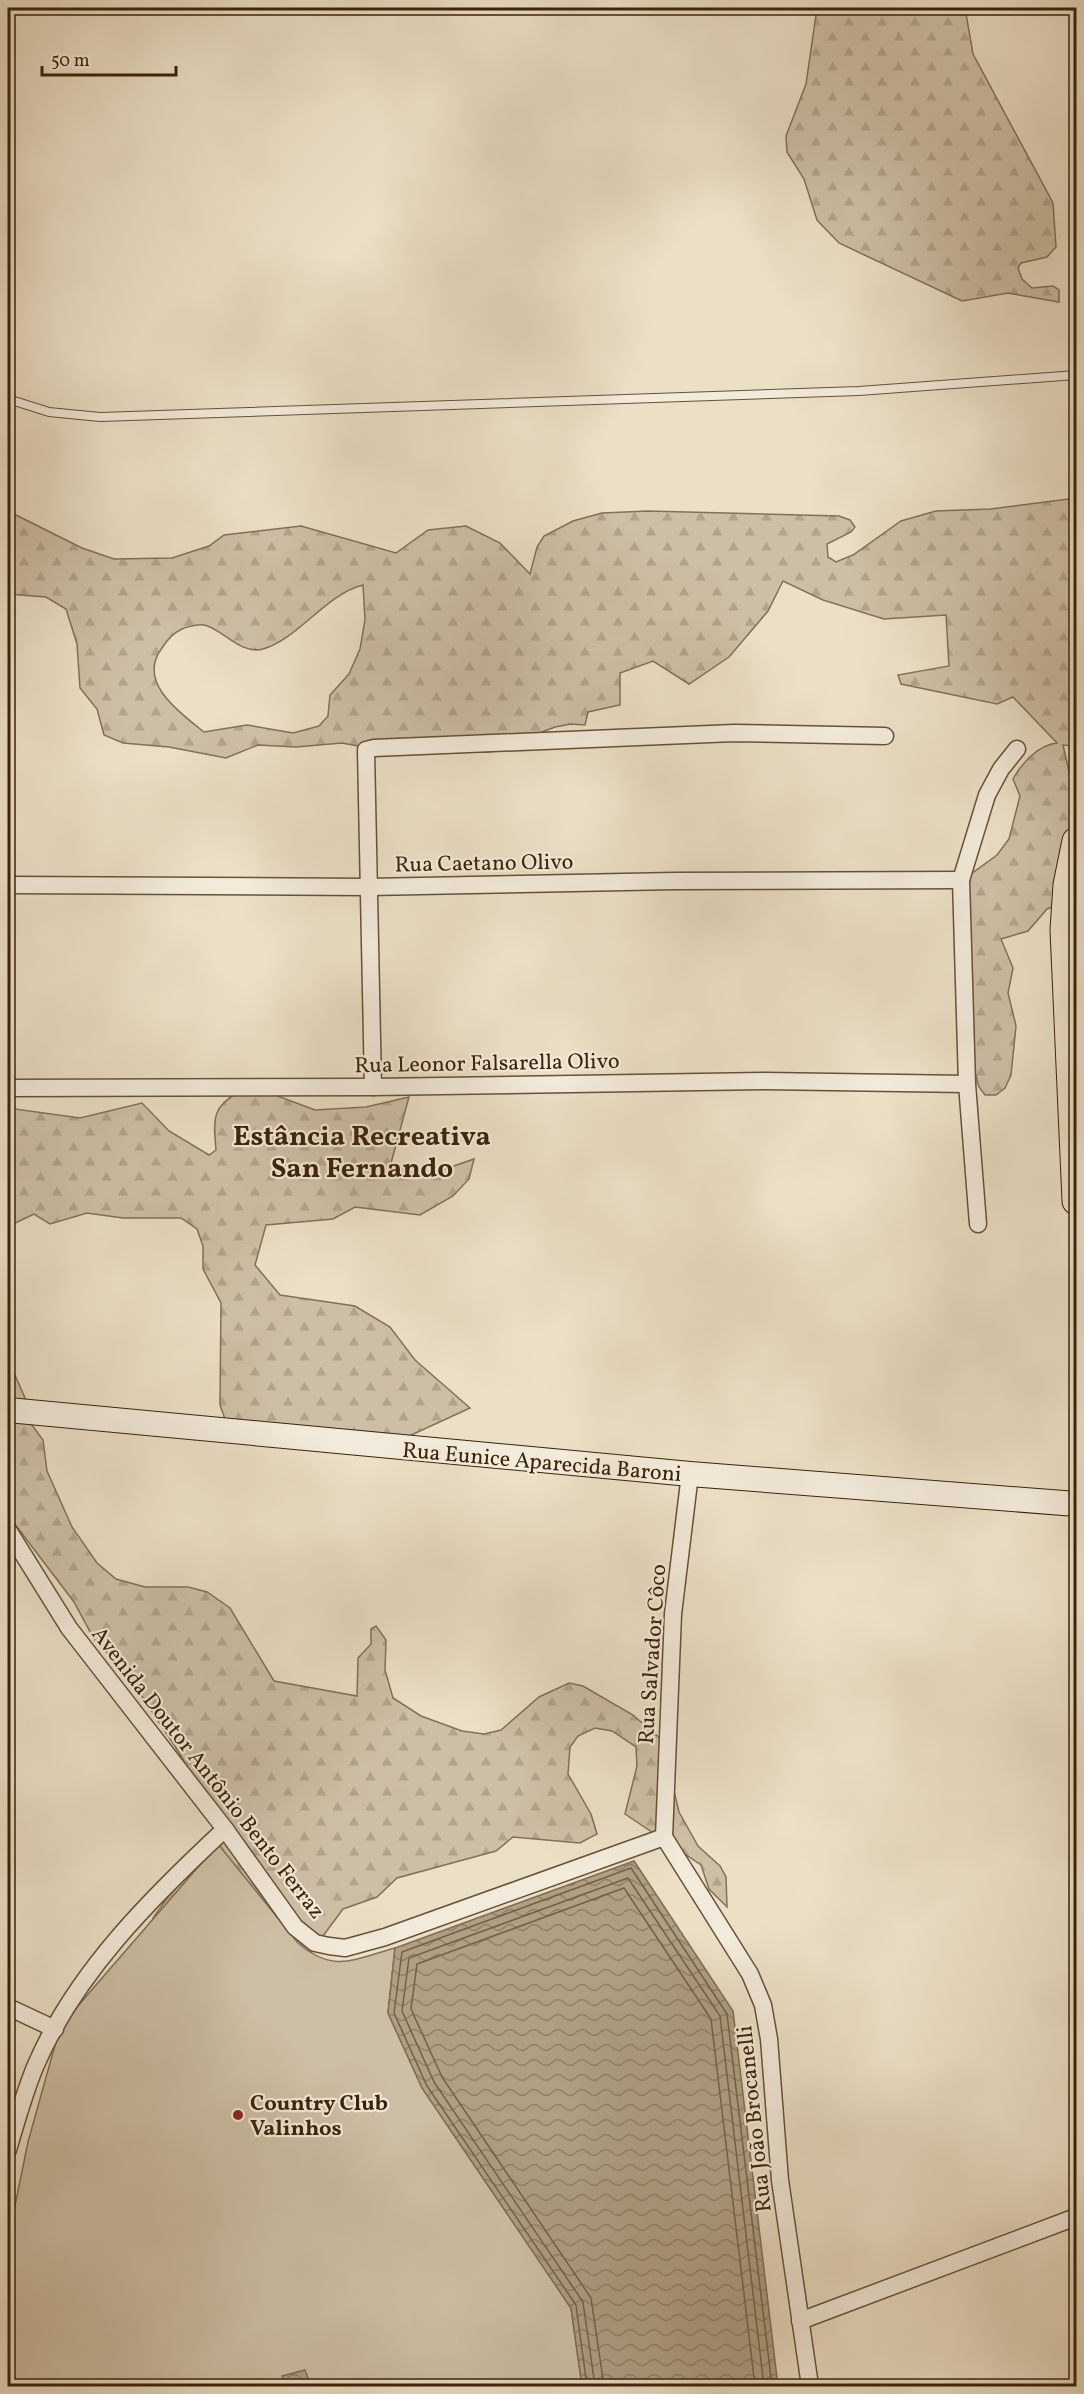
<svg xmlns="http://www.w3.org/2000/svg" width="1084" height="2394" font-family="Vollkorn,serif">
	<style>
		.forest { fill: url(#forest-firs); stroke: #847057; stroke-width: 1.5; fill-rule: evenodd }
		.pitch { fill: #cdbfa6; stroke: #847057; stroke-width: 1.5 }
		.water { fill: url(#water-waves); stroke: #816d53; stroke-width: 1.5 }
		.lines { fill: none; stroke-linecap: round; stroke-linejoin: round }
		.shore { stroke: #756046; stroke-width: 1.5 }
		.lane-casing { stroke: #675138; stroke-width: 10 }
		.street-casing { stroke: #675138; stroke-width: 19 }
		.secondary-casing { stroke: #3b2208; stroke-width: 26 }
		.primary-casing { stroke: #3b2208; stroke-width: 29 }
		.lane { stroke: #f2eada; stroke-width: 8 }
		.street { stroke: #f2eada; stroke-width: 16 }
		.secondary { stroke: #f2eada; stroke-width: 24 }
		.primary { stroke: #ebdfc6; stroke-width: 27 }
		.poi-dot { fill: #8f2418; stroke: #f2eada; stroke-width: 2 }
		.labels { text-anchor: middle; stroke-width: 4.5; stroke-linejoin: round; paint-order: stroke }
		.street-label { font-size: 22px; fill: #3b2208; stroke: #f2eada }
		.poi-label { font-size: 22px; font-weight: bold; fill: #3b2208; stroke: #f2eada; text-anchor: start }
		.district-label { font-size: 28px; font-weight: bold; fill: #3b2208; stroke: #f2eada }
	</style>
	<defs>
		<pattern id="forest-firs" width="22" height="20" patternUnits="userSpaceOnUse" patternTransform="scale(1.5)"><rect width="22" height="20" fill="#cdbfa6"/><path d="M5 1l3.5 6h-7zM16 11l3.5 6h-7z" fill="#b1a48d"/></pattern>
		<pattern id="water-waves" width="16" height="10" patternUnits="userSpaceOnUse" patternTransform="scale(1.5)"><rect width="16" height="10" fill="#af9f85"/><path d="M0 5q4-4 8 0t8 0" fill="none" stroke="#90816b"/></pattern>
	</defs>
	<rect width="100%" height="100%" fill="#ebdfc6"/>
	<filter id="stains"><feTurbulence type="fractalNoise" baseFrequency=".00333" numOctaves="4"/><feColorMatrix values="0 0 0 0 .2 0 0 0 0 .09 0 0 0 0 .02 0 0 0 .5 -.17"/></filter>
	<radialGradient id="worn" r=".72"><stop offset=".6" stop-color="#630" stop-opacity="0"/><stop offset="1" stop-color="#630" stop-opacity=".3"/></radialGradient>
	<g class="forest">
		<path d="M 817,8 L 965,8 L 973,54 L 1053,203 L 1056,247 L 1047,257 L 1021,263 L 1018,268 L 1022,279 L 1032,288 L 1053,286 L 1059,290 L 1059,302 L 1008,293 L 962,301 L 839,243 L 817,220 L 804,179 L 787,152 L 786,136 L 806,84 Z"/>
		<path d="M 1076,498 L 1076,746 L 1063,745 L 1076,802 L 1076,899 L 1047,909 L 1028,931 L 1001,939 L 1013,968 L 1008,993 L 1016,1026 L 1011,1075 L 1005,1088 L 996,1095 L 985,1095 L 979,1087 L 964,1032 L 967,877 L 997,855 L 1009,839 L 1020,796 L 1013,779 C 1022,763 1038,745 1057,743 L 1013,697 L 997,704 L 901,684 L 898,675 L 949,666 L 946,615 L 884,619 L 823,600 L 783,581 L 768,611 L 729,657 L 689,684 L 653,661 L 620,673 L 620,705 L 588,712 L 585,725 L 571,724 L 555,727 L 490,752 L 390,752 L 342,743 L 296,747 L 258,745 L 226,758 L 169,747 L 123,743 L 104,735 L 97,709 L 80,688 L 77,644 L 66,609 L 46,597 L 8,594 L 8,511 L 82,548 L 114,559 L 172,558 L 209,546 L 224,535 L 301,526 L 396,553 L 428,530 L 466,526 L 500,543 L 530,574 L 537,547 L 544,536 L 573,521 L 602,513 L 648,511 L 839,516 L 850,520 L 855,527 L 851,532 L 827,544 L 828,557 L 836,562 L 853,555 L 901,521 L 936,511 L 991,509 ZM 363,585 L 365,620 L 360,649 L 349,674 L 330,695 L 328,716 L 319,726 L 293,733 L 247,725 L 204,732 C 180,713 136,682 162,648 C 167,640 173,633 182,629 C 186,627 199,624 204,625 C 223,629 240,655 263,649 C 297,640 326,594 363,585 Z"/>
		<path d="M 238,1093 L 275,1095 L 315,1110 L 366,1107 L 409,1097 L 391,1163 L 422,1177 L 474,1159 L 469,1179 L 453,1196 L 420,1215 L 355,1207 L 333,1219 L 266,1225 L 255,1265 L 280,1295 L 355,1306 L 390,1327 L 415,1360 L 470,1408 L 407,1437 L 226,1422 L 220,1405 L 221,1303 L 203,1269 L 203,1246 L 197,1229 L 181,1218 L 123,1218 L 87,1213 L 50,1224 L 34,1214 L 9,1226 L 11,1269 L 8,1294 L 8,1108 L 80,1118 L 142,1103 L 169,1131 L 209,1155 L 216,1150 C 214,1123 210,1107 238,1093 Z"/>
		<path d="M 8,1359 L 28,1405 L 8,1400 Z"/>
		<path d="M 26,1417 L 43,1440 L 47,1471 L 72,1527 L 97,1563 L 116,1579 L 145,1587 L 188,1587 L 207,1592 L 230,1608 L 274,1681 L 357,1696 L 358,1658 L 371,1644 L 371,1629 L 376,1626 L 386,1640 L 385,1670 L 393,1698 L 421,1716 L 462,1731 L 484,1734 L 501,1730 L 539,1697 L 569,1683 L 583,1686 L 633,1715 L 662,1740 L 679,1812 L 698,1846 L 720,1866 L 726,1877 L 727,1907 L 709,1889 L 701,1865 L 625,1814 L 637,1766 L 636,1747 L 612,1731 L 595,1728 L 578,1736 L 570,1747 L 568,1774 L 591,1814 L 597,1834 L 580,1843 L 513,1837 L 496,1851 L 397,1878 L 377,1897 L 343,1909 L 306,1959 L 152,1932 L 153,1918 L 173,1890 L 217,1849 L 217,1817 L 178,1751 L 126,1672 L 94,1639 L 74,1602 L 8,1515 L 8,1419 Z"/>
	</g>
	<path class="pitch" d="M 218,1844 L 298,1943 C 334,1974 354,1959 395,1948 L 388,2013 L 422,2088 L 571,2308 L 582,2386 L 9,2386 L 8,2240 L 28,2142 L 57,2038 L 77,2007 Z"/>
	<g class="water">
		<path d="M 634,1861 L 733,2011 L 778,2386 L 582,2386 L 571,2308 L 422,2088 L 388,2013 L 395,1948 Z"/>
		<path d="M 305,2370 L 311,2386 L 286,2386 L 282,2376 Z"/>
	</g>
	<g class="lines">
		<g class="shore">
			<path d="M 587,2386 L 576,2305 L 427,2086 L 394,2013 L 402,1952 L 631,1868 L 727,2014 L 772,2386"/>
			<path d="M 595,2386 L 583,2302 L 434,2082 L 402,2011 L 409,1958 L 628,1878 L 720,2016 L 764,2386"/>
			<path d="M 604,2386 L 591,2298 L 442,2077 L 411,2009 L 417,1964 L 624,1888 L 711,2019 L 755,2386"/>
		</g>
		<defs>
			<g id="lane">
				<path d="M 8,399 L 49,412 L 100,417 L 859,391 L 1076,375"/>
				<path d="M 8,1571 L 10,1579 L 8,1584"/>
			</g>
			<g id="street">
				<path d="M 8,885 L 369,887 L 675,881 L 961,880"/>
				<path d="M 373,1087 L 366,750 L 374,748 L 734,733 L 885,736"/>
				<path d="M 8,1088 L 373,1087 L 765,1081 L 967,1084"/>
				<path d="M 978,1224 L 967,1084 L 961,880 L 987,795 L 1001,769 L 1017,749"/>
				<path d="M 8,1530 L 69,1628 L 225,1829 L 295,1927 L 315,1943 L 329,1946 L 345,1948 L 385,1937 L 664,1837"/>
				<path d="M 664,1837 L 750,1974 L 763,2005 L 769,2039 L 780,2180 L 810,2386"/>
				<path d="M 664,1837 L 673,1614 L 690,1474"/>
				<path d="M 8,2007 L 55,2029"/>
				<path d="M 8,2150 C 16,2122 24,2094 35,2067 C 75,1973 151,1898 225,1829"/>
				<path d="M 800,2321 L 1076,2217"/>
			</g>
			<path id="secondary" d="M 8,1410 L 690,1474 L 1076,1504"/>
			<path id="primary" d="M 1076,841 L 1067,885 L 1064,930 L 1076,1201"/>
		</defs>
		<use href="#lane" class="lane-casing"/>
		<use href="#street" class="street-casing"/>
		<use href="#secondary" class="secondary-casing"/>
		<use href="#primary" class="primary-casing"/>
		<use href="#lane" class="lane"/>
		<use href="#street" class="street"/>
		<use href="#secondary" class="secondary"/>
		<use href="#primary" class="primary"/>
	</g>
	<circle class="poi-dot" cx="238" cy="2115" r="6"/>
	<g class="labels">
		<g class="street-label">
			<text transform="translate(484 862) rotate(-1)" y="8">Rua Caetano Olivo</text>
			<text transform="translate(487 1062) rotate(-1)" y="8">Rua Leonor Falsarella Olivo</text>
			<text transform="translate(542 1461) rotate(5)" y="8">Rua Eunice Aparecida Baroni</text>
			<text transform="translate(651 1654) rotate(-86)" y="8">Rua Salvador Côco</text>
			<text transform="translate(209 1772) rotate(52)" y="8">Avenida Doutor Antônio Bento Ferraz</text>
			<text transform="translate(753 2119) rotate(-96)" y="8">Rua João Brocanelli</text>
		</g>
		<g class="poi-label">
			<text x="250" y="2110">Country Club<tspan x="250" dy="25">Valinhos</tspan></text>
		</g>
		<g class="district-label">
			<text x="362" y="1145">Estância Recreativa<tspan x="362" dy="32">San Fernando</tspan></text>
		</g>
	</g>
	<rect width="1084" height="2394" fill="none" stroke="#ebdfc6" stroke-width="30"/>
	<rect x="9" y="9" width="1066" height="2376" fill="none" stroke="#3b2208" stroke-width="3"/>
	<rect x="15" y="15" width="1054" height="2364" fill="none" stroke="#3b2208" stroke-width="1.5"/>
	<path d="M42 66v9h134v-9" fill="none" stroke="#3b2208" stroke-width="3"/>
	<text x="51" y="66" font-size="18" fill="#3b2208" stroke="#f2eada" stroke-width="4.5" paint-order="stroke">50 m</text>
	<rect width="100%" height="100%" filter="url(#stains)"/>
	<rect width="100%" height="100%" fill="url(#worn)"/>
</svg>
